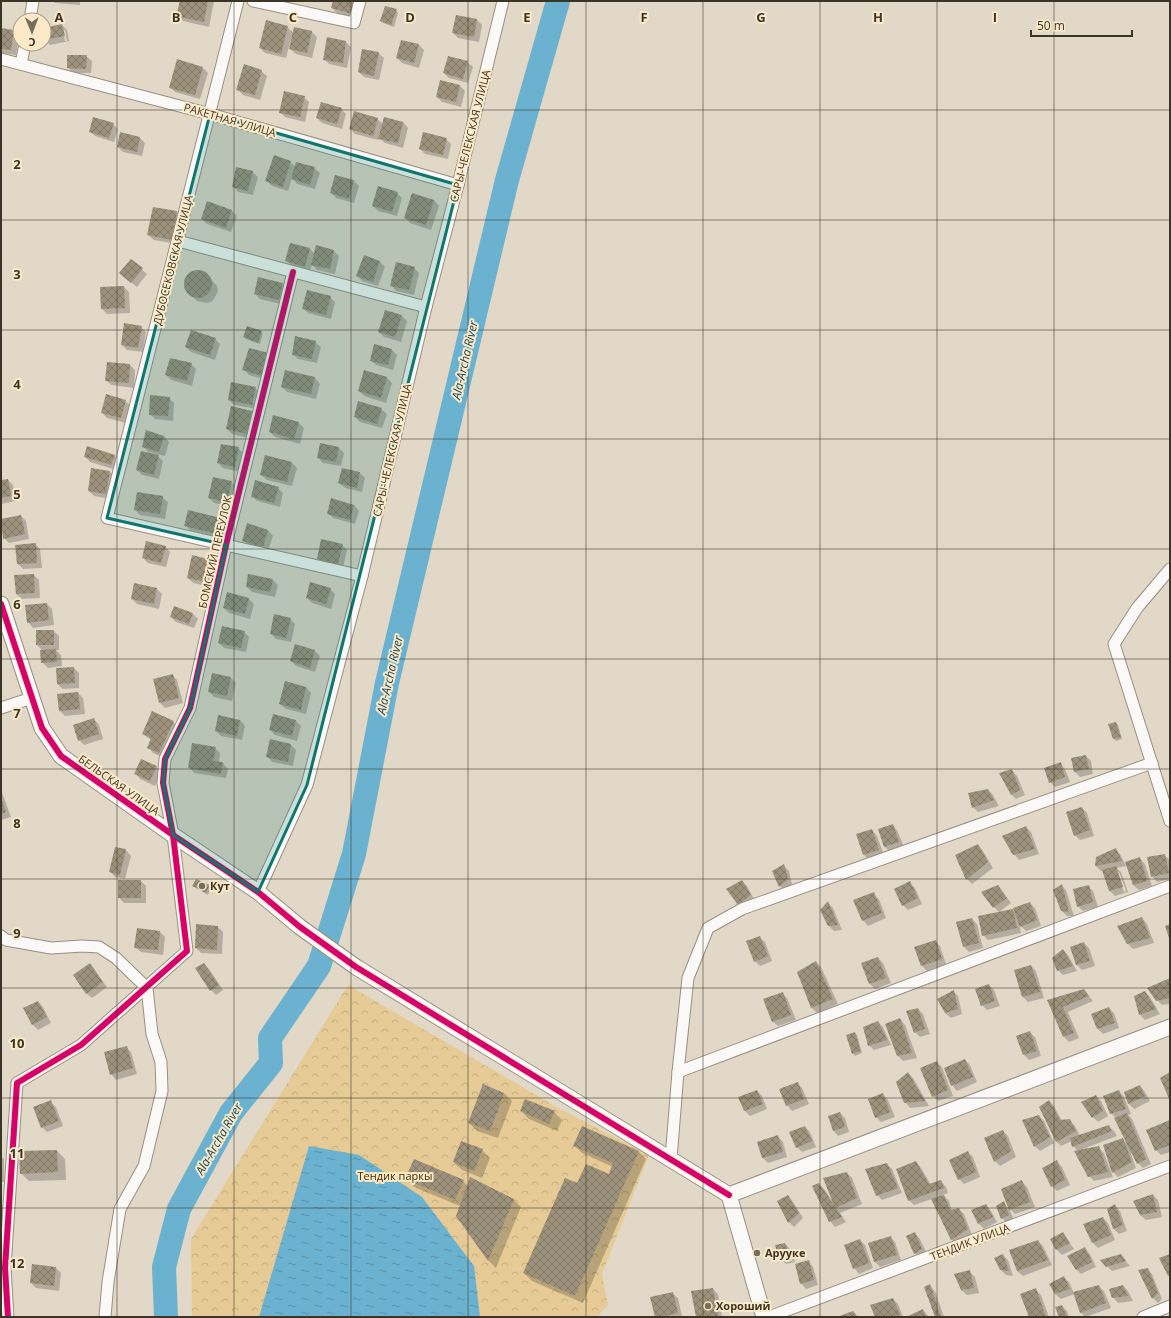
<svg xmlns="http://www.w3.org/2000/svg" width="1171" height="1318" font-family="'Open Sans',sans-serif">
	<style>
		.park { fill: url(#park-crowns) }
		.water { fill: url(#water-ripples) }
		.shadow { fill: #0003; fill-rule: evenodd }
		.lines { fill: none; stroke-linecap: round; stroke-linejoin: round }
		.river { stroke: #6bb2d0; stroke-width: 24 }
		.building { fill: url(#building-cross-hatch) }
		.street-casing { stroke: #978f82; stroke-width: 13 }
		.secondary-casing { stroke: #978f82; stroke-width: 17 }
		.street { stroke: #fbf9f7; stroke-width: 11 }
		.secondary { stroke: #fbf9f7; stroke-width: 15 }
		.cycleway-casing { stroke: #fbe9c8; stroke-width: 8 }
		.cycleway { stroke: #d6006c; stroke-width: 6 }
		.marked { fill: #0f766e; fill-opacity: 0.2; stroke: #0f766e; stroke-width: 3; stroke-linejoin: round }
		.grid { fill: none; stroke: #3b3527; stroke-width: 1; stroke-opacity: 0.55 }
		.poi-dot { fill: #756e5f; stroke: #fbe9c8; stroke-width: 1.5 }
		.labels { text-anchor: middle; stroke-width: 4; stroke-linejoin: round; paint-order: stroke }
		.street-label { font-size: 11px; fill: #3b3527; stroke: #fbe9c8 }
		.poi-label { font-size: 11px; font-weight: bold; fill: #3b3527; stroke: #fbe9c8; text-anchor: start }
		.park-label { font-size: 11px; fill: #3e2c03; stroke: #fbe9c8 }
		.water-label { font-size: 12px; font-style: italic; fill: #19445a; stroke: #fbe9c8 }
		.grid-label { font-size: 13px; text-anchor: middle; font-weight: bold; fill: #3b3527; stroke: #fbe9c8; stroke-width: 4; stroke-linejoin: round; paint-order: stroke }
	</style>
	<defs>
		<pattern id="park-crowns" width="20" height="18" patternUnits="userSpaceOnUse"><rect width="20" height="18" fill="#e6cb96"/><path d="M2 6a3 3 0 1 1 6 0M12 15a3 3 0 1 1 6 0" fill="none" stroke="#c6af81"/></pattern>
		<pattern id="water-ripples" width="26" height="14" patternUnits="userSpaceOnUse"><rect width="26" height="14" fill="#6bb2d0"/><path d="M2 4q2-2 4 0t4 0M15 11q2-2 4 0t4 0" fill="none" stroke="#5992a9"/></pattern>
		<pattern id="building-cross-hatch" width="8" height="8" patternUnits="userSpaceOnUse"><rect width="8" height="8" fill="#9d927c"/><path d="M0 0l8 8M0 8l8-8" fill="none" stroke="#817866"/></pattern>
	</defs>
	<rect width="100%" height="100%" fill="#e2d8c7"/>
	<path class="park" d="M 348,985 L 560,1109 L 649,1155 L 602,1274 L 608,1305 L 597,1317 L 192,1317 L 191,1239 Z"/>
	<path class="water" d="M 309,1146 L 359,1155 L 422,1197 L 474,1266 L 480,1317 L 259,1317 Z"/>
	<g class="shadow">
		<path d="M 53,1 L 80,1 L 80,5 L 55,3 Z"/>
		<path d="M 181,1 L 214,1 L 209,27 L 183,21 L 177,16 Z"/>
		<path d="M 334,1 L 359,1 L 357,19 L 337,13 L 332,8 Z"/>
		<path d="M 396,10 L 398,13 L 394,27 L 383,23 L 381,21 Z"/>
		<path d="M 456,16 L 477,20 L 482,25 L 479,42 L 458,38 L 453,33 Z"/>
		<path d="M 62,25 L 67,30 L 69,41 L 50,45 L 45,40 L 44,29 ZM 63,30 L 65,30 L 67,41 L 65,41 Z"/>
		<path d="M 287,27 L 294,33 L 312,32 L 317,37 L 312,58 L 296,54 L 290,49 L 292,40 L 291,39 L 286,58 L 265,53 L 260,48 Z"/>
		<path d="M 1,29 L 14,31 L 19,36 L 16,55 L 1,53 Z"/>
		<path d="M 346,42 L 351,47 L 347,68 L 329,64 L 324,59 Z"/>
		<path d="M 419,45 L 424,50 L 419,68 L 402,63 L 397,58 Z"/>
		<path d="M 378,53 L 384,58 L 379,80 L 364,77 L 359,72 Z"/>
		<path d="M 86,56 L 92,61 L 91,73 L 73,73 L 68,68 Z"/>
		<path d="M 467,62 L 473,67 L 468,83 L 449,78 L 444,73 Z"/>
		<path d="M 203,68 L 208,73 L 200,99 L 175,92 L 170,87 Z"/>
		<path d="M 261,71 L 267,76 L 260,100 L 243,95 L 238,90 Z"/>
		<path d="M 441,81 L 460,86 L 465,91 L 461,107 L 442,102 L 437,97 Z"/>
		<path d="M 304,97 L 309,102 L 305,122 L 285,117 L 280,112 Z"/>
		<path d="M 341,109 L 346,114 L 342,129 L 322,123 L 317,118 Z"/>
		<path d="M 384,118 L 403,122 L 408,128 L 403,148 L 385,143 L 379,137 L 378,140 L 355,134 L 350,129 L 377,119 L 383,124 Z"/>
		<path d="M 113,124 L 118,129 L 114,142 L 95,136 L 90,131 Z"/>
		<path d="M 140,138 L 145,143 L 142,156 L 123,152 L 118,147 Z"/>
		<path d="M 446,139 L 451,144 L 448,159 L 425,154 L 420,149 Z"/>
		<path d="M 290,162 L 296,167 L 314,168 L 320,173 L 315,189 L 297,184 L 292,178 L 288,191 L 272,186 L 267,181 Z"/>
		<path d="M 252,172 L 258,177 L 253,195 L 238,192 L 233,186 Z"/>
		<path d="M 336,176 L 354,181 L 359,186 L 354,203 L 336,198 L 331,193 Z"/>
		<path d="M 397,193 L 402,198 L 397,216 L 378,211 L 373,206 Z"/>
		<path d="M 434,200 L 439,206 L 431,230 L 410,223 L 405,218 Z"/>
		<path d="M 207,202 L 232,211 L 237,216 L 231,232 L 207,224 L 202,219 Z"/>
		<path d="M 154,208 L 177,212 L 182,217 L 177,244 L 154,240 L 148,235 Z"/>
		<path d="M 291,244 L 310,249 L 315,254 L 334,251 L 339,256 L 335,274 L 317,270 L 312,265 L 310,271 L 292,266 L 286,261 Z"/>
		<path d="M 131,260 L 147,274 L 137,287 L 126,278 Z"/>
		<path d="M 380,262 L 385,267 L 378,286 L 362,281 L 357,276 Z"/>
		<path d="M 414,268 L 419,273 L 414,295 L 396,291 L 391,285 Z"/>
		<path d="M 196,271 L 206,273 L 217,286 L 218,291 L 214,299 L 211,302 L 206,303 L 197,301 L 186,290 L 185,286 L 187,277 L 192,272 Z"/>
		<path d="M 282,284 L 287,289 L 284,305 L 260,299 L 255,294 Z"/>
		<path d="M 124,287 L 129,292 L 130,313 L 107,314 L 102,309 Z"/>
		<path d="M 330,297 L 335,302 L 331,319 L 308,313 L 303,308 Z"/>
		<path d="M 402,316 L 407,321 L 401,342 L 384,337 L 379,332 Z"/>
		<path d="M 141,327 L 146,332 L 143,352 L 127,350 L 122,345 Z"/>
		<path d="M 261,332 L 263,334 L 260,344 L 246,339 L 244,337 Z"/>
		<path d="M 215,339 L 220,344 L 215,360 L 191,352 L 186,347 Z"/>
		<path d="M 315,342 L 321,347 L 317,363 L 298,359 L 293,354 Z"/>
		<path d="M 375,345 L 392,350 L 397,355 L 393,370 L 376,365 L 371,360 Z"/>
		<path d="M 250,349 L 267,380 L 249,375 L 244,369 Z"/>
		<path d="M 108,363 L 130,365 L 135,370 L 134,388 L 111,385 L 106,380 Z"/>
		<path d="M 191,364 L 196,369 L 192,386 L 171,380 L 166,375 Z"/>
		<path d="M 315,378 L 320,384 L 316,399 L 287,392 L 282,387 Z"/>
		<path d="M 387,378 L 392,383 L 386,403 L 364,396 L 359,391 Z"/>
		<path d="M 255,388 L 260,393 L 257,409 L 234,405 L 229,400 Z"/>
		<path d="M 169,398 L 174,403 L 173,421 L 155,419 L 150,414 Z"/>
		<path d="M 125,401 L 131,406 L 126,423 L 107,418 L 102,413 Z"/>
		<path d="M 232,407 L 252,412 L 257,417 L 252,439 L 232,434 L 227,429 Z"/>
		<path d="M 381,409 L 387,414 L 382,428 L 360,422 L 355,417 Z"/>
		<path d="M 274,416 L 299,423 L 304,428 L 300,444 L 275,437 L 270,432 Z"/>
		<path d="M 164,436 L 169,442 L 165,456 L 148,452 L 143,446 Z"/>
		<path d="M 238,448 L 244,454 L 240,472 L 223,468 L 218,463 Z"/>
		<path d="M 339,448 L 344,453 L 341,466 L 323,463 L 318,458 Z"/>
		<path d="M 156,454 L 163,461 L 159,479 L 142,475 L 137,470 Z"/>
		<path d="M 114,455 L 119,461 L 116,470 L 90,462 L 85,456 Z"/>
		<path d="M 266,456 L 292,463 L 297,468 L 292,486 L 267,480 L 261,475 Z"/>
		<path d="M 342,469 L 360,473 L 365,478 L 362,492 L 345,488 L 339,483 Z"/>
		<path d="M 110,472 L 115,477 L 111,499 L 94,496 L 89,491 Z"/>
		<path d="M 8,480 L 13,485 L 16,501 L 1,504 L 1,481 Z"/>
		<path d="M 231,482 L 236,487 L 232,507 L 214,503 L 209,498 Z"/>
		<path d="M 278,488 L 283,493 L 280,507 L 257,501 L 252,496 Z"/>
		<path d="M 162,497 L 168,502 L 165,519 L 140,515 L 135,510 Z"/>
		<path d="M 354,505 L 359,511 L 355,524 L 333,518 L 328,513 Z"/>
		<path d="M 21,516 L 26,521 L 29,539 L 9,543 L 4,538 L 1,520 Z"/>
		<path d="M 225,520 L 230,525 L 226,539 L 190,530 L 185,525 Z"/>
		<path d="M 268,530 L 273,536 L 268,551 L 249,545 L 243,540 Z"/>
		<path d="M 35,544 L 40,549 L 42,568 L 23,569 L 18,564 L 16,546 Z"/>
		<path d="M 342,545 L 347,550 L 343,568 L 323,564 L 318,559 Z"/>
		<path d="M 165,546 L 170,552 L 166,567 L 148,563 L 143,558 Z"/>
		<path d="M 211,561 L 216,566 L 212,587 L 193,583 L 188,578 Z"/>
		<path d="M 34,575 L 39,580 L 40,598 L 22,599 L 16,594 Z"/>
		<path d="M 273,580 L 278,585 L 275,597 L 252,592 L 247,587 Z"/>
		<path d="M 135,584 L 157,589 L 162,594 L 159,609 L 137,604 L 132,599 Z"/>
		<path d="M 330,589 L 335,594 L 331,609 L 312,603 L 307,598 Z"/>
		<path d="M 249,599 L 254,604 L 250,619 L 229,613 L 224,608 Z"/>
		<path d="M 47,604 L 52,609 L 54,625 L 33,628 L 28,622 L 26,606 Z"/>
		<path d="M 174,607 L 193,614 L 198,619 L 194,628 L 176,622 L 171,617 Z"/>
		<path d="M 290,619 L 295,624 L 291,642 L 276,639 L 271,634 Z"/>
		<path d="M 54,631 L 59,636 L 59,650 L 56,650 L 61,655 L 62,666 L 48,668 L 42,662 L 43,651 L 37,645 Z"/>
		<path d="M 244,632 L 249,637 L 246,652 L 224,648 L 219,643 Z"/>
		<path d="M 315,651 L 320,656 L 315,672 L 296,666 L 291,661 Z"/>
		<path d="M 74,668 L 79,673 L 79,688 L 63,689 L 57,684 Z"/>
		<path d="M 172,675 L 177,680 L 183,703 L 165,708 L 160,703 Z"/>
		<path d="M 231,678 L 236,683 L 232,701 L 214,697 L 209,692 Z"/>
		<path d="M 306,687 L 311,693 L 306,714 L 286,709 L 280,704 Z"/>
		<path d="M 78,693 L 83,698 L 85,714 L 65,716 L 60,711 Z"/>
		<path d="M 94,719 L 99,725 L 103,739 L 84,745 L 79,740 Z"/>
		<path d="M 240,720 L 245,726 L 242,740 L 221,736 L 216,731 Z"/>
		<path d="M 296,721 L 301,726 L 297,741 L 275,735 L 270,730 Z"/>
		<path d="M 173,722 L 178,727 L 164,758 L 153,753 L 148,747 L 151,740 L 143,734 Z"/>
		<path d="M 1116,723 L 1118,725 L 1122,739 L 1116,741 L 1114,739 Z"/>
		<path d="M 270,740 L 291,745 L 296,750 L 293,766 L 272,762 L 267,756 Z"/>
		<path d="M 215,748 L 220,753 L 219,763 L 223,763 L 228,769 L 226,778 L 194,773 L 189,767 Z"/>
		<path d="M 1086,756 L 1091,761 L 1093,774 L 1080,777 L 1075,772 Z"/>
		<path d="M 1060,764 L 1065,769 L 1070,782 L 1055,787 L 1050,782 Z"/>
		<path d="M 156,767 L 161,772 L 155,786 L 140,779 L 135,773 Z"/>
		<path d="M 1011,770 L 1017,776 L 1025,795 L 1016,799 L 1011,794 Z"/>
		<path d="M 988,790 L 993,795 L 999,806 L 978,812 L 973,807 Z"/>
		<path d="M 1,792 L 3,795 L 11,817 L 1,820 Z"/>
		<path d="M 1082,808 L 1087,813 L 1094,836 L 1080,840 L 1075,835 Z"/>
		<path d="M 892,825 L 897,830 L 904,847 L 890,852 L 885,847 L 879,830 Z"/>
		<path d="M 1026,827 L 1031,832 L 1039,854 L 1019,860 L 1014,854 Z"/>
		<path d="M 872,830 L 877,836 L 884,855 L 869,860 L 864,855 Z"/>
		<path d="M 978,845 L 983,851 L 993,868 L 972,884 L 967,879 L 956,855 Z"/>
		<path d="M 1115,849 L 1120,854 L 1126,866 L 1116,868 L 1121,872 L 1128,892 L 1115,896 L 1110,891 L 1103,870 L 1101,871 L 1096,866 L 1097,858 ZM 1117,872 L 1119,872 L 1126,891 L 1124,892 Z"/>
		<path d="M 126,850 L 131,856 L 125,879 L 115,877 L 110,871 Z"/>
		<path d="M 1164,855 L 1170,860 L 1170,879 L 1157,882 L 1152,876 Z"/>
		<path d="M 1140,859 L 1145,864 L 1152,886 L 1139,890 L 1133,885 Z"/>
		<path d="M 784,866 L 789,871 L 792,884 L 785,891 L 780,886 L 774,871 Z"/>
		<path d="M 141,881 L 146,886 L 146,903 L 124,903 L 119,898 Z"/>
		<path d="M 742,881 L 747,886 L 755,901 L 744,909 L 739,904 Z"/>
		<path d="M 909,883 L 915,888 L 922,904 L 908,910 L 903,905 Z"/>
		<path d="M 1061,885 L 1066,890 L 1074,916 L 1067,916 L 1062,911 Z"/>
		<path d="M 193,886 L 209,886 L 211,888 L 208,895 Z"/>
		<path d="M 998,886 L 1011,903 L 999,912 L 994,907 Z"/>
		<path d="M 1088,886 L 1093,891 L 1098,907 L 1083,911 L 1078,906 Z"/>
		<path d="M 873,894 L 879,899 L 886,918 L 868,926 L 863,920 Z"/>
		<path d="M 828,903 L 833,908 L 842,930 L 834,931 L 829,926 Z"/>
		<path d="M 1030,903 L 1035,908 L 1041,926 L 1026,931 L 1019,924 L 1021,933 L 988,940 L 983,935 L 1012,910 L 1017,914 Z"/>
		<path d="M 1142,918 L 1147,924 L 1154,943 L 1133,949 L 1128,944 Z"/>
		<path d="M 972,919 L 977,924 L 983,948 L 969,952 L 964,947 L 957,923 Z"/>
		<path d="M 218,927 L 223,932 L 222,954 L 201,953 L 196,948 Z"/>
		<path d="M 160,932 L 165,937 L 163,955 L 141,952 L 135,947 Z"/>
		<path d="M 759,937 L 765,942 L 772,961 L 760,966 L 755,961 Z"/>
		<path d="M 935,941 L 940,946 L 946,964 L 927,971 L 922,966 Z"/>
		<path d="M 1084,943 L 1089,948 L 1095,966 L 1082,970 L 1077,965 L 1071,947 Z"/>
		<path d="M 1063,950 L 1068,955 L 1077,971 L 1063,975 L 1058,970 Z"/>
		<path d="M 878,958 L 883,963 L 891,983 L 875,989 L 870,984 L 863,964 Z"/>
		<path d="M 816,962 L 821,967 L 838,1004 L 817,1013 L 812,1008 L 798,972 Z"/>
		<path d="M 204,964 L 209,969 L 223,990 L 216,995 L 211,990 Z"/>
		<path d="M 90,965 L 107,987 L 92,998 L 86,993 Z"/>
		<path d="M 1031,966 L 1036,971 L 1044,998 L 1028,1002 L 1023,997 L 1015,971 Z"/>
		<path d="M 1170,979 L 1170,1004 L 1162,1005 L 1157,1000 Z"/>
		<path d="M 989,985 L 994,990 L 1000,1006 L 987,1010 L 982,1005 Z"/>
		<path d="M 1084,990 L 1093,1001 L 1068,1012 L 1079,1038 L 1069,1042 L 1064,1037 L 1049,1001 Z"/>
		<path d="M 953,991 L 958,996 L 962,1014 L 951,1018 L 945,1013 Z"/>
		<path d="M 1145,992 L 1150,997 L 1160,1014 L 1145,1020 L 1140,1015 L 1135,996 Z"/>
		<path d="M 782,993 L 787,998 L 796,1020 L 778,1026 L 772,1021 Z"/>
		<path d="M 38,1002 L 43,1007 L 51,1023 L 38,1030 L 33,1025 Z"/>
		<path d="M 1109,1008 L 1114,1013 L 1119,1028 L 1103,1034 L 1098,1029 L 1092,1014 Z"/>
		<path d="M 918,1009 L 923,1014 L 930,1034 L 920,1037 L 915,1032 Z"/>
		<path d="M 900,1019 L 905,1025 L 917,1058 L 903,1061 L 898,1056 L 887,1024 Z"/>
		<path d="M 878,1022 L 883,1027 L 891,1045 L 874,1050 L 869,1045 Z"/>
		<path d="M 1029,1032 L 1035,1037 L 1041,1056 L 1029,1060 L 1024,1055 L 1017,1036 Z"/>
		<path d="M 854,1033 L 857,1035 L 862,1053 L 855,1056 L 853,1053 Z"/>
		<path d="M 126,1047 L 131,1052 L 137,1074 L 116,1080 L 111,1074 Z"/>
		<path d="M 965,1060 L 970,1065 L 977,1082 L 957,1091 L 952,1085 Z"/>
		<path d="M 937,1062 L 942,1067 L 953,1096 L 938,1101 L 933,1096 Z"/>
		<path d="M 908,1073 L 913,1078 L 929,1106 L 910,1108 L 905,1102 Z"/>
		<path d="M 797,1083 L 802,1088 L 809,1104 L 792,1111 L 787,1105 Z"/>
		<path d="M 483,1086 L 504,1093 L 512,1101 L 498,1138 L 477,1131 L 469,1123 Z"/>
		<path d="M 1140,1086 L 1145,1092 L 1150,1101 L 1134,1109 L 1129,1104 Z"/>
		<path d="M 757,1091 L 762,1096 L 767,1109 L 750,1116 L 744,1110 Z"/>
		<path d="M 1119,1091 L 1124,1097 L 1131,1114 L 1128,1115 L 1132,1119 L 1151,1164 L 1143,1168 L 1138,1163 L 1133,1154 L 1131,1154 L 1136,1168 L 1118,1177 L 1113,1172 L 1122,1139 L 1128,1144 L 1116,1118 L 1111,1113 Z"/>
		<path d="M 883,1094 L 888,1100 L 895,1117 L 881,1122 L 876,1117 Z"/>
		<path d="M 1096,1096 L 1101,1101 L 1108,1116 L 1098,1122 L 1093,1117 Z"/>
		<path d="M 1049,1101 L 1054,1106 L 1062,1121 L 1069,1120 L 1075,1126 L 1080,1136 L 1108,1126 L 1114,1131 L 1117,1136 L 1083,1149 L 1098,1147 L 1104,1153 L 1113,1177 L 1094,1181 L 1089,1176 L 1079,1152 L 1073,1146 L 1072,1141 L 1061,1146 L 1056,1141 Z"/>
		<path d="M 50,1102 L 56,1107 L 63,1126 L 47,1132 L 42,1127 Z"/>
		<path d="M 521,1111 L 554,1112 L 562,1120 L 557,1131 L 529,1119 Z"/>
		<path d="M 840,1113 L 845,1118 L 849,1132 L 838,1136 L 833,1130 Z"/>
		<path d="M 1039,1116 L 1044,1121 L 1054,1143 L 1040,1151 L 1035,1146 Z"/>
		<path d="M 1170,1122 L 1170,1152 L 1161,1155 L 1156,1150 Z"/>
		<path d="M 805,1127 L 810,1132 L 816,1147 L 802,1152 L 797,1147 Z"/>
		<path d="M 1003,1131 L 1008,1136 L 1016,1157 L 1000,1166 L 995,1161 Z"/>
		<path d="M 777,1136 L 783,1142 L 787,1157 L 768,1163 L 763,1158 L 758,1142 Z"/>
		<path d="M 574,1145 L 638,1151 L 646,1159 L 583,1303 L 532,1281 L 524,1273 L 577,1185 L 609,1175 L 613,1167 L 582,1153 Z"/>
		<path d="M 482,1150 L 490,1158 L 482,1178 L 462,1170 L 454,1162 Z"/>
		<path d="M 57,1151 L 65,1159 L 66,1180 L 29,1181 L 21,1173 Z"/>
		<path d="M 968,1152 L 973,1157 L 980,1177 L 964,1184 L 959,1179 Z"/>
		<path d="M 1,1156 L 4,1159 L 4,1182 L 1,1182 Z"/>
		<path d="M 916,1162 L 921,1168 L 931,1185 L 941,1181 L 946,1187 L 948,1193 L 943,1195 L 949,1201 L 952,1211 L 959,1209 L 964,1214 L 972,1235 L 957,1245 L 952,1240 L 932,1199 L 914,1205 L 909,1200 Z"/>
		<path d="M 1057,1162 L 1062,1167 L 1070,1185 L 1057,1191 L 1052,1186 Z"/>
		<path d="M 887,1164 L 892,1169 L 902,1193 L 882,1200 L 877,1195 Z"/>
		<path d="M 847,1173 L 852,1178 L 862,1204 L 840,1213 L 846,1222 L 835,1227 L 830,1221 L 819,1184 L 824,1189 L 833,1202 Z"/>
		<path d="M 406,1179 L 463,1181 L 468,1186 L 513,1199 L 521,1207 L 496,1268 L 489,1261 L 457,1216 L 460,1206 L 414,1187 Z"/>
		<path d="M 1022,1182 L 1027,1187 L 1035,1207 L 1015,1214 L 1009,1208 L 1014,1220 L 1007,1223 L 1002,1218 L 1003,1203 L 1010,1209 Z"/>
		<path d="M 1153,1195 L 1158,1200 L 1162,1217 L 1146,1220 L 1140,1215 Z"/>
		<path d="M 788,1197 L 793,1202 L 803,1218 L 794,1227 L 789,1222 Z"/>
		<path d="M 1,1204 L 4,1207 L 3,1217 L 1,1217 Z"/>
		<path d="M 986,1205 L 991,1211 L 997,1222 L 984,1229 L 979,1224 Z"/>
		<path d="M 1115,1206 L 1120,1211 L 1127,1231 L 1119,1234 L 1114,1229 L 1108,1210 Z"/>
		<path d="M 1103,1218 L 1108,1223 L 1115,1240 L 1098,1248 L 1093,1243 Z"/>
		<path d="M 915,1234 L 920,1239 L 927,1254 L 920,1258 L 915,1253 Z"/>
		<path d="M 1063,1234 L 1074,1249 L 1062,1255 L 1057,1250 Z"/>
		<path d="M 890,1237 L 895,1242 L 901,1260 L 880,1267 L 875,1262 Z"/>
		<path d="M 860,1240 L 865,1245 L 873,1268 L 859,1274 L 854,1268 Z"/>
		<path d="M 1038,1241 L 1043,1246 L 1052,1265 L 1023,1276 L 1017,1271 Z"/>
		<path d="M 785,1244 L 790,1249 L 795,1262 L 786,1264 L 780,1258 ZM 786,1248 L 788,1248 L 793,1262 L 792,1262 Z"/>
		<path d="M 1085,1249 L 1090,1254 L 1096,1267 L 1081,1274 L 1076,1269 Z"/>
		<path d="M 1003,1255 L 1008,1260 L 1013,1276 L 1006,1275 L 1000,1269 Z"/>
		<path d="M 1120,1255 L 1130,1266 L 1112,1271 L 1107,1266 Z"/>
		<path d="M 808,1261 L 813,1267 L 818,1285 L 806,1289 L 801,1283 Z"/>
		<path d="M 33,1265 L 56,1268 L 61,1273 L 59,1291 L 36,1288 L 31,1283 Z"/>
		<path d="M 1147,1269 L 1152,1274 L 1162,1299 L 1158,1303 L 1153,1298 L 1139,1271 Z"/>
		<path d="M 969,1271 L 975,1277 L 979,1293 L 967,1295 L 961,1290 Z"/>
		<path d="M 1063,1277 L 1069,1282 L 1074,1293 L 1098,1286 L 1104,1291 L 1111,1308 L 1085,1317 L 1081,1313 L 1075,1294 L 1061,1299 L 1055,1294 Z"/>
		<path d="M 930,1286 L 935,1291 L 944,1317 L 936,1317 Z"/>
		<path d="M 1123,1286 L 1128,1291 L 1133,1301 L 1118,1303 L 1113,1297 Z"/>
		<path d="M 713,1289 L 718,1294 L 722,1317 L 697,1317 L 693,1292 Z"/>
		<path d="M 1036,1290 L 1041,1295 L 1049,1317 L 1030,1317 Z"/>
		<path d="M 672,1293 L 678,1298 L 682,1317 L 656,1317 Z"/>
		<path d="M 893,1299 L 898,1304 L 903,1317 L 876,1317 Z"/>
		<path d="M 1062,1306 L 1067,1311 L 1069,1317 L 1060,1317 Z"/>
		<path d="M 923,1310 L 929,1317 L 909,1317 Z"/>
	</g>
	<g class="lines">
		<path class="river" d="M 166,1317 L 164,1267 L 179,1209 L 231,1113 L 271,1063 L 270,1038 L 319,966 L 354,854 L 387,683 L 507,180 L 558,1"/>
	</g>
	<g class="building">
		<path d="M 180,1 L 208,1 L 204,22 L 176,16 Z"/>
		<path d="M 333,1 L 356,1 L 352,14 L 331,8 Z"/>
		<path d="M 385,6 L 397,9 L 391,25 L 380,21 Z"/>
		<path d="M 456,15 L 477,19 L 474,37 L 452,33 Z"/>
		<path d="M 266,20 L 288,26 L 281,54 L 259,48 Z"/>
		<path d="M 62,24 L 65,36 L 44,40 L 44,28 Z"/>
		<path d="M 294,27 L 312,31 L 307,53 L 289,49 Z"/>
		<path d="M 1,28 L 14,30 L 11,50 L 1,49 Z"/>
		<path d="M 327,37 L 346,41 L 343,63 L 323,60 Z"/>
		<path d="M 401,40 L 419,44 L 414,63 L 396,58 Z"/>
		<path d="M 362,49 L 379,52 L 374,76 L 358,72 Z"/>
		<path d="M 67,55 L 87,55 L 86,69 L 67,68 Z"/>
		<path d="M 448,56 L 468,61 L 463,79 L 443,73 Z"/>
		<path d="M 177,59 L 203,67 L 195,95 L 169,88 Z"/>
		<path d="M 244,64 L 262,70 L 255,95 L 236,90 Z"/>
		<path d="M 440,80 L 460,85 L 456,102 L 436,97 Z"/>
		<path d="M 284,91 L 305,96 L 300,117 L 279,113 Z"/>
		<path d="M 321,102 L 342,108 L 337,124 L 316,118 Z"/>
		<path d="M 354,111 L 378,118 L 373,136 L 349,129 Z"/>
		<path d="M 93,117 L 114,123 L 109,138 L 89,132 Z"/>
		<path d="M 384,117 L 403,122 L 398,143 L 378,139 Z"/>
		<path d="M 120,132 L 140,137 L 137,152 L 117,147 Z"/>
		<path d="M 423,132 L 447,138 L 443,155 L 419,149 Z"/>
		<path d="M 274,155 L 291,161 L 283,187 L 265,181 Z"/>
		<path d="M 296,162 L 315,167 L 310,185 L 291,179 Z"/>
		<path d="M 236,167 L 253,171 L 248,191 L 232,187 Z"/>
		<path d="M 335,175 L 354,180 L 349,199 L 330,193 Z"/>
		<path d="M 378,186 L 398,192 L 392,212 L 372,206 Z"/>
		<path d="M 412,193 L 434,200 L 426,225 L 404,218 Z"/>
		<path d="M 207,201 L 232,210 L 226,228 L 201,219 Z"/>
		<path d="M 153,207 L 177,211 L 172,240 L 147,235 Z"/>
		<path d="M 290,243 L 310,248 L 305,267 L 285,261 Z"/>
		<path d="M 316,245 L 334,250 L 330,269 L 311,265 Z"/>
		<path d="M 364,255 L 380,261 L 373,282 L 356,276 Z"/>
		<path d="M 131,259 L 143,268 L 131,283 L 119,273 Z"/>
		<path d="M 396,262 L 415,267 L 409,290 L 390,286 Z"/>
		<circle cx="198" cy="284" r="14"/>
		<path d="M 258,277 L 283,283 L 279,300 L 254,294 Z"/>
		<path d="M 124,286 L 125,308 L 101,309 L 100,287 Z"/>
		<path d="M 307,290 L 331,296 L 326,315 L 302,309 Z"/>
		<path d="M 385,310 L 402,315 L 395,337 L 378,332 Z"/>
		<path d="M 124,323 L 142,326 L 138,348 L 121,345 Z"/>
		<path d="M 247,326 L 262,331 L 258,343 L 243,337 Z"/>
		<path d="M 191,330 L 216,338 L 210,355 L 185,347 Z"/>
		<path d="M 295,336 L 316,341 L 312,359 L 292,355 Z"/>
		<path d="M 374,344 L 392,349 L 388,365 L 370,361 Z"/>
		<path d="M 249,348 L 269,353 L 262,376 L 242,370 Z"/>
		<path d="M 170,358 L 192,363 L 187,381 L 165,375 Z"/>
		<path d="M 107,362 L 130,364 L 129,383 L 105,381 Z"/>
		<path d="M 285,370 L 315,377 L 311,394 L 281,387 Z"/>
		<path d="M 364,370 L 387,377 L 381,398 L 358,391 Z"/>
		<path d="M 231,382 L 256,387 L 252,405 L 228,400 Z"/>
		<path d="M 106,394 L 126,400 L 121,418 L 101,413 Z"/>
		<path d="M 150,395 L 170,397 L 168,416 L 149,415 Z"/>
		<path d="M 358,401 L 382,408 L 377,424 L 354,417 Z"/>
		<path d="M 231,406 L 252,411 L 247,434 L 226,429 Z"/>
		<path d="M 273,415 L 299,422 L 294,439 L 269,432 Z"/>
		<path d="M 146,430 L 164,436 L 159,452 L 142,447 Z"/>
		<path d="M 320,443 L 339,447 L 336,462 L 317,458 Z"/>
		<path d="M 221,444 L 239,447 L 235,467 L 217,463 Z"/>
		<path d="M 87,446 L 115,455 L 111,465 L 84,457 Z"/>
		<path d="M 141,451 L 159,455 L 154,475 L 136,470 Z"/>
		<path d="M 265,455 L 292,462 L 287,482 L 260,475 Z"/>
		<path d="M 91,468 L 110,471 L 106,494 L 88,491 Z"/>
		<path d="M 342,468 L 360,472 L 357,488 L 338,483 Z"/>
		<path d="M 213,477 L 232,481 L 227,502 L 208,498 Z"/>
		<path d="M 8,479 L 11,496 L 1,498 L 1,480 Z"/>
		<path d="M 255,480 L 279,487 L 274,503 L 251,497 Z"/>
		<path d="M 137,492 L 163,496 L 160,514 L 134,510 Z"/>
		<path d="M 331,498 L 354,505 L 350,520 L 327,514 Z"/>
		<path d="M 188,510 L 225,519 L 221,535 L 184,526 Z"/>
		<path d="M 21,515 L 25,534 L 3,539 L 1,519 Z"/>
		<path d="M 247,523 L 268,530 L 263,547 L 242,541 Z"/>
		<path d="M 321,539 L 343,544 L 338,564 L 317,559 Z"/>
		<path d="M 146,541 L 166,546 L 161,563 L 142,558 Z"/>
		<path d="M 36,543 L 37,563 L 17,564 L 15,545 Z"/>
		<path d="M 192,555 L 212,560 L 207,582 L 187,578 Z"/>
		<path d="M 34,574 L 35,593 L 16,594 L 14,575 Z"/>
		<path d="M 248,574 L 273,579 L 270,592 L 246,587 Z"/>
		<path d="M 310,582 L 331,588 L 326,604 L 306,598 Z"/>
		<path d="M 134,583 L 157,588 L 154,604 L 131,599 Z"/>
		<path d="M 227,592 L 249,598 L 245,614 L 223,608 Z"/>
		<path d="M 47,603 L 49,620 L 27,623 L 25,605 Z"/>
		<path d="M 174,606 L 193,613 L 189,624 L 170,617 Z"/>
		<path d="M 274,614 L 291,618 L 286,638 L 270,634 Z"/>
		<path d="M 222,626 L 245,631 L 241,648 L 218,643 Z"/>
		<rect x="36" y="630" width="18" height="15"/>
		<path d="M 295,644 L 315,650 L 310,668 L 290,661 Z"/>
		<path d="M 56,649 L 57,662 L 41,663 L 40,650 Z"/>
		<path d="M 74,667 L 75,683 L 57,684 L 56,668 Z"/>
		<path d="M 212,673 L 231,677 L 227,696 L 208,692 Z"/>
		<path d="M 173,674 L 179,698 L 159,703 L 153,679 Z"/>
		<path d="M 285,681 L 306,687 L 301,710 L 279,704 Z"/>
		<path d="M 78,692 L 80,709 L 59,711 L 57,694 Z"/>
		<path d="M 152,711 L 174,721 L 159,753 L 147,748 L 151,738 L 142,734 Z"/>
		<path d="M 273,714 L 296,720 L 292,736 L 269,730 Z"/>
		<path d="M 218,715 L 240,720 L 237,736 L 215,731 Z"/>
		<path d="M 94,718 L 99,734 L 78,741 L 73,725 Z"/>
		<path d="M 1116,722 L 1121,737 L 1113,739 L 1108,724 Z"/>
		<path d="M 270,739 L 291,744 L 288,762 L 266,757 Z"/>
		<path d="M 192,743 L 216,747 L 213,761 L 223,762 L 221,774 L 188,768 Z"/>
		<path d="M 1086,755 L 1089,769 L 1074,772 L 1071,758 Z"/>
		<path d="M 141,759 L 157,766 L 150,781 L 134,774 Z"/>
		<path d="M 1061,762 L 1065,777 L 1049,783 L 1044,768 Z"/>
		<path d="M 1012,769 L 1020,790 L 1011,795 L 999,773 Z"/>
		<path d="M 988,789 L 994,800 L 972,808 L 968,793 Z"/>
		<path d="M 1,797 L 6,812 L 1,814 Z"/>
		<path d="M 1082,807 L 1090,830 L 1074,836 L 1066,812 Z"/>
		<path d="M 893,824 L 899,842 L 884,847 L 878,829 Z"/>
		<path d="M 1026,826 L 1035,849 L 1013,855 L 1002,836 Z"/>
		<path d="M 872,829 L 879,850 L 863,855 L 856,834 Z"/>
		<path d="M 978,844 L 988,862 L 966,880 L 955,855 Z"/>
		<path d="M 115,847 L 126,849 L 120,875 L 109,872 Z"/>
		<path d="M 1116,848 L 1122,861 L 1095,866 L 1096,857 Z"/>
		<path d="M 1165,854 L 1169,873 L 1151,877 L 1147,857 Z"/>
		<path d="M 1140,857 L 1147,881 L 1133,885 L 1125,862 Z"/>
		<path d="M 784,864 L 788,879 L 779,887 L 772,871 Z"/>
		<path d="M 1116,866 L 1123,887 L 1109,891 L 1102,870 Z"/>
		<path d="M 196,879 L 210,885 L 206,893 L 192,886 Z"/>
		<rect x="118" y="880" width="23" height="18"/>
		<path d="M 742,880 L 751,895 L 738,905 L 726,889 Z"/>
		<path d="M 910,881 L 918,898 L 902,906 L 894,889 Z"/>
		<path d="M 1062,884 L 1069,912 L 1061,911 L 1053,890 Z"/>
		<path d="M 998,885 L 1007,898 L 993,908 L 981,892 Z"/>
		<path d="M 1089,885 L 1093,902 L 1077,907 L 1073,889 Z"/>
		<path d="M 874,892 L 882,913 L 862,921 L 853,900 Z"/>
		<path d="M 828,901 L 838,925 L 828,926 L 820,910 Z"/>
		<path d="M 1030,902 L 1037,920 L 1020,927 L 1013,908 Z"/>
		<path d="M 1013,909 L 1017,928 L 982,936 L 978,916 Z"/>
		<path d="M 1142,917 L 1150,938 L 1127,944 L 1117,926 Z"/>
		<path d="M 972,918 L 979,943 L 963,947 L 956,922 Z"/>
		<path d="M 196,924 L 218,926 L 217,950 L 195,948 Z"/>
		<path d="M 1170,924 L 1170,941 L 1165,926 Z"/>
		<path d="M 137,928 L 160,931 L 158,950 L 134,948 Z"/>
		<path d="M 760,936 L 768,956 L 754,962 L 746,941 Z"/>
		<path d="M 936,940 L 942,959 L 921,966 L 914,947 Z"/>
		<path d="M 1084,942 L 1090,961 L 1076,965 L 1070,947 Z"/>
		<path d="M 1063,949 L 1073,966 L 1057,971 L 1052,958 Z"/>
		<path d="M 878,957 L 886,978 L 869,984 L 861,963 Z"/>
		<path d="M 816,961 L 833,999 L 811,1008 L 797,972 Z"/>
		<path d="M 90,963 L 103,982 L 86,994 L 73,975 Z"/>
		<path d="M 204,963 L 219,985 L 210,991 L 195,968 Z"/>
		<path d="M 1031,965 L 1040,992 L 1022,997 L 1014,970 Z"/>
		<path d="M 1170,978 L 1170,998 L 1156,1001 L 1147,988 Z"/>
		<path d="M 989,984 L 995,1001 L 981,1006 L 975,989 Z"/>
		<path d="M 1084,989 L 1089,996 L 1063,1007 L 1074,1033 L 1063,1037 L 1047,1000 Z"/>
		<path d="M 954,990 L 958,1009 L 945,1013 L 937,999 Z"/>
		<path d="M 1145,991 L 1156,1009 L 1139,1015 L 1134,996 Z"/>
		<path d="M 783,992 L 791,1015 L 772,1022 L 763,999 Z"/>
		<path d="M 38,1001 L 47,1017 L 32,1025 L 23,1008 Z"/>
		<path d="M 1109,1007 L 1115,1023 L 1097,1029 L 1091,1014 Z"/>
		<path d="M 918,1008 L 925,1029 L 914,1033 L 906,1011 Z"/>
		<path d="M 900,1018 L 912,1053 L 897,1056 L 885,1024 Z"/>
		<path d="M 878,1021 L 887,1040 L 868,1046 L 863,1027 Z"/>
		<path d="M 1030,1031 L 1037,1051 L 1023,1055 L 1016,1036 Z"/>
		<path d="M 855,1032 L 861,1051 L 852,1054 L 846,1035 Z"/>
		<path d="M 127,1046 L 133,1068 L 110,1075 L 104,1052 Z"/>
		<path d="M 965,1059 L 973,1077 L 951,1086 L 944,1068 Z"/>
		<path d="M 937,1061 L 948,1090 L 932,1097 L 920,1068 Z"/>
		<path d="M 908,1072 L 925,1101 L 904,1103 L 896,1082 Z"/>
		<path d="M 1170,1072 L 1170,1101 L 1160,1078 Z"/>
		<path d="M 798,1082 L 804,1099 L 786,1106 L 779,1089 Z"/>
		<path d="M 483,1084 L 504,1093 L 490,1131 L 468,1123 Z"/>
		<path d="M 1140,1085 L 1145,1096 L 1128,1104 L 1124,1092 Z"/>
		<path d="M 757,1090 L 763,1104 L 744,1111 L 738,1097 Z"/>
		<path d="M 1119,1090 L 1126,1109 L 1110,1114 L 1103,1096 Z"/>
		<path d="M 883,1093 L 890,1112 L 875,1118 L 868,1099 Z"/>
		<path d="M 1096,1095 L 1103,1111 L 1092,1118 L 1081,1102 Z"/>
		<path d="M 525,1099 L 555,1111 L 549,1124 L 520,1111 Z"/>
		<path d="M 51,1100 L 59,1121 L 41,1128 L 33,1107 Z"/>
		<path d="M 1049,1100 L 1060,1120 L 1070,1119 L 1076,1131 L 1056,1142 L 1039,1107 Z"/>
		<path d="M 840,1112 L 845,1127 L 833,1131 L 828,1116 Z"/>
		<path d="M 1127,1113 L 1146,1159 L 1137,1164 L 1114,1118 Z"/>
		<path d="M 1039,1115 L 1050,1137 L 1034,1147 L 1022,1120 Z"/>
		<path d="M 1170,1120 L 1170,1145 L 1155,1151 L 1146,1130 Z"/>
		<path d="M 1109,1125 L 1112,1131 L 1072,1147 L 1070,1138 Z"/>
		<path d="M 582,1126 L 639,1151 L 575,1296 L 523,1273 L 565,1178 L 577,1183 L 586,1164 L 609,1174 L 613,1163 L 573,1146 Z"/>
		<path d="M 805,1126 L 812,1141 L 796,1148 L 789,1132 Z"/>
		<path d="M 1003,1130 L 1011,1151 L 994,1162 L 984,1138 Z"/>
		<path d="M 778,1135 L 783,1152 L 762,1158 L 757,1142 Z"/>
		<path d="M 1123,1138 L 1132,1162 L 1112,1173 L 1103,1145 Z"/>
		<path d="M 461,1141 L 483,1149 L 474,1171 L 453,1162 Z"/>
		<path d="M 1099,1146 L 1108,1172 L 1088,1177 L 1074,1151 Z"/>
		<path d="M 57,1150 L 58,1172 L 20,1174 L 19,1151 Z"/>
		<path d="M 968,1151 L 976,1172 L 958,1180 L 949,1160 Z"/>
		<path d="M 414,1159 L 464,1180 L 455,1200 L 405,1179 Z"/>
		<path d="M 1057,1160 L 1065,1180 L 1051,1187 L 1042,1168 Z"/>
		<path d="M 916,1161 L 929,1184 L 941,1180 L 944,1188 L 908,1201 L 896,1169 Z"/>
		<path d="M 887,1163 L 898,1188 L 876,1196 L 865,1169 Z"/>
		<path d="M 847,1172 L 857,1198 L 835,1208 L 823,1178 Z"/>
		<path d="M 470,1177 L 514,1199 L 488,1261 L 456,1216 Z"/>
		<path d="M 1022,1180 L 1030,1202 L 1009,1210 L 1001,1189 Z"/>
		<path d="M 819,1183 L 836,1208 L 842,1217 L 829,1222 L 812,1186 Z"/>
		<path d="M 1153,1194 L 1157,1212 L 1140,1215 L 1133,1201 Z"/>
		<path d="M 788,1195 L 799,1213 L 788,1223 L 777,1201 Z"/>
		<path d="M 944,1195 L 950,1210 L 959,1208 L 968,1229 L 951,1240 L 931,1199 Z"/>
		<path d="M 1004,1201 L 1009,1215 L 1001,1219 L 996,1206 Z"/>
		<path d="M 986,1204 L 993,1217 L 978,1224 L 971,1210 Z"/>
		<path d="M 1115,1204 L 1123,1225 L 1113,1229 L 1107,1209 Z"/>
		<path d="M 1103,1217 L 1111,1235 L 1092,1243 L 1083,1224 Z"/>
		<path d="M 915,1232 L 922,1249 L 914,1254 L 906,1236 Z"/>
		<path d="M 1063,1232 L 1070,1243 L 1056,1250 L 1050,1239 Z"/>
		<path d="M 891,1236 L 897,1255 L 874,1262 L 868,1243 Z"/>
		<path d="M 860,1239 L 869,1263 L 853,1269 L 844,1245 Z"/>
		<path d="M 1038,1240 L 1048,1260 L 1017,1271 L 1009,1250 Z"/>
		<path d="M 785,1243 L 791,1257 L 779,1259 L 775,1245 Z"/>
		<path d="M 1085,1247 L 1092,1262 L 1076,1270 L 1067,1256 Z"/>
		<path d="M 1003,1254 L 1009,1271 L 1000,1270 L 994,1258 Z"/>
		<path d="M 1121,1254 L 1126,1261 L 1106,1267 L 1100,1260 Z"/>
		<path d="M 1170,1254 L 1170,1275 L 1168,1276 L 1159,1258 Z"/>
		<path d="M 809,1260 L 814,1280 L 800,1284 L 795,1264 Z"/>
		<path d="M 32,1264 L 56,1267 L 54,1286 L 30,1283 Z"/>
		<path d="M 1148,1268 L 1158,1293 L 1152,1299 L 1138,1270 Z"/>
		<path d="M 970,1270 L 974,1288 L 961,1290 L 954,1274 Z"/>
		<path d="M 1064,1276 L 1070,1289 L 1055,1294 L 1049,1284 Z"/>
		<path d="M 930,1284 L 941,1317 L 935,1317 L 924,1287 Z"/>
		<path d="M 1099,1285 L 1106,1303 L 1080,1313 L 1073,1292 Z"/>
		<path d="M 1123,1285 L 1128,1296 L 1112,1298 L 1109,1289 Z"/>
		<path d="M 713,1288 L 718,1316 L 696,1317 L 691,1291 Z"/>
		<path d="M 1036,1288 L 1046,1317 L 1029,1317 L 1020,1294 Z"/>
		<path d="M 673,1292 L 678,1313 L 662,1317 L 655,1317 L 650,1297 Z"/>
		<path d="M 893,1298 L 900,1315 L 896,1317 L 875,1317 L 870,1305 Z"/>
		<path d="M 1062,1305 L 1067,1317 L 1059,1317 L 1055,1307 Z"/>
		<path d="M 923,1309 L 926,1317 L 906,1317 Z"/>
		<path d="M 853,1311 L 857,1316 L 855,1317 L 837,1317 Z"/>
	</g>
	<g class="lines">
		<defs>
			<g id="street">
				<path d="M 238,1 L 107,518 L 362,576"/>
				<path d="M 253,1 L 354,23 L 360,1"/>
				<path d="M 30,20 L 33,1"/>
				<path d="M 1,59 L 210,114 L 458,185"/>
				<path d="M 21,64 L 25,44"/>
				<path d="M 178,241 L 426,307"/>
				<path d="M 1170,569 L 1137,608 L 1114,644 L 1170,821"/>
				<path d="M 1,708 L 32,698"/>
				<path d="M 258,892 L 307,785 L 362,576 L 426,307 L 458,185 L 503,1"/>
				<path d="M 1,936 L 6,940 L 51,948 L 82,946 L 99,947 L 116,958 L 147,988 L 152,1034 L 161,1062 L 162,1091 L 144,1166 L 120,1209 L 108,1282 L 105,1317"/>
				<path d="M 678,1072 L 1170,886"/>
				<path d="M 671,1159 L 678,1072 L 688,978 L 708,928 L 742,909 L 1152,763"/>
				<path d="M 8,1317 L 5,1268 L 17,1083 L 81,1045 L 187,951 L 173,835 L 163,783 L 165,759 L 190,708 L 226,545 L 293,272"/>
				<path d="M 769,1317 L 1170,1166"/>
				<path d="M 1143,1317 L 1170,1306"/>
			</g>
			<g id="secondary">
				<path d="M 1,604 L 42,728 L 61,756 L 173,835 L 258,892 L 300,927 L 356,967 L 729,1195"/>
				<path d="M 729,1195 L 1170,1027"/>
				<path d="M 729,1195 L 764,1317"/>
			</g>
		</defs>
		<use href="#street" class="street-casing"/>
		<use href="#secondary" class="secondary-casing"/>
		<use href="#street" class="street"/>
		<use href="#secondary" class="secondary"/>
		<defs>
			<g id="cycleway">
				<path d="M 1,604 L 42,728 L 61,756 L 173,835 L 258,892 L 300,927 L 356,967 L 729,1195"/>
				<path d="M 8,1317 L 5,1268 L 17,1083 L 81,1045 L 187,951 L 173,835 L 163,783 L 165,759 L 190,708 L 226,545 L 293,272"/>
			</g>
		</defs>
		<use href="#cycleway" class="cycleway-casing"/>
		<use href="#cycleway" class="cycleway"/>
	</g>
	<path class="marked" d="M 210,114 L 458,185 L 307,785 L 258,892 L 173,835 L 163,783 L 165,759 L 190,708 L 226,545 L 107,518 Z"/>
	<path class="grid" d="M 117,1 L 117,1317M 234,1 L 234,1317M 351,1 L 351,1317M 468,1 L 468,1317M 586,1 L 586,1317M 703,1 L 703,1317M 820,1 L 820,1317M 937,1 L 937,1317M 1054,1 L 1054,1317M 1,110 L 1170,110M 1,220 L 1170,220M 1,330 L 1170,330M 1,439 L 1170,439M 1,549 L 1170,549M 1,659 L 1170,659M 1,769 L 1170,769M 1,879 L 1170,879M 1,988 L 1170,988M 1,1098 L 1170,1098M 1,1208 L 1170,1208"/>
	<g class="poi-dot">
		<circle cx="202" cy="886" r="4"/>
		<circle cx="757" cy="1253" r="4"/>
		<circle cx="708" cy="1306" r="4"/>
	</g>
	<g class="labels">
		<g class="street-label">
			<text transform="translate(230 120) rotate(16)" y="4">РАКЕТНАЯ УЛИЦА</text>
			<text transform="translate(470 136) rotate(-76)" y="4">САРЫ-ЧЕЛЕКСКАЯ УЛИЦА</text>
			<text transform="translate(173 260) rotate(-76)" y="4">ДУБОСЕКОВСКАЯ УЛИЦА</text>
			<text transform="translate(392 450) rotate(-77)" y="4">САРЫ-ЧЕЛЕКСКАЯ УЛИЦА</text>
			<text transform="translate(215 552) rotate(-77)" y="4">БОМСКИЙ ПЕРЕУЛОК</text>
			<text transform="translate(119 785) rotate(35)" y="4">БЕЛЬСКАЯ УЛИЦА</text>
			<text transform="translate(970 1242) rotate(-21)" y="4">ТЕНДИК УЛИЦА</text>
		</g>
		<g class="poi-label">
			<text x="210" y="890">Кут</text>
			<text x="765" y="1257">Арууке</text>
			<text x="716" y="1310">Хороший</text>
		</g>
		<g class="park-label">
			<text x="395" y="1180">Тендик паркы</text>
		</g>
		<g class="water-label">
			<text transform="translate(465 360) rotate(-77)" y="4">Ala-Archa River</text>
			<text transform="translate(390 675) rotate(-77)" y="4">Ala-Archa River</text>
			<text transform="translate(219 1139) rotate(-60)" y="4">Ala-Archa River</text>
		</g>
	</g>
	<g class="grid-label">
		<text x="59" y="22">A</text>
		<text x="176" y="22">B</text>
		<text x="293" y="22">C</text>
		<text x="410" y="22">D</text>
		<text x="527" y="22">E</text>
		<text x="644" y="22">F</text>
		<text x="761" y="22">G</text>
		<text x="878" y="22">H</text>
		<text x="995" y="22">I</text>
		<text x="17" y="169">2</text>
		<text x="17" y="279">3</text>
		<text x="17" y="389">4</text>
		<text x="17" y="499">5</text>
		<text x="17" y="609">6</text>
		<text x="17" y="718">7</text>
		<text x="17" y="828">8</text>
		<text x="17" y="938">9</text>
		<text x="17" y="1048">10</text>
		<text x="17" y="1158">11</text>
		<text x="17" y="1268">12</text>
	</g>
	<rect width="1171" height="1318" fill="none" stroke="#3b3527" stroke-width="4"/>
	<g transform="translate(32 32) rotate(179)"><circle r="19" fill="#fbe9c8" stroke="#aea188"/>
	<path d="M0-3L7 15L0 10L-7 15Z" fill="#756e5f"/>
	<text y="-6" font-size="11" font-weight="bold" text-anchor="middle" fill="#3b3527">С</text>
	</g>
	<path d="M1031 30v6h101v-6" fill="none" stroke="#3b3527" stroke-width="2"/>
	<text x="1037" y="30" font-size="12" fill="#3b3527" stroke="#fbe9c8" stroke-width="3" paint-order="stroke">50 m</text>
</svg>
